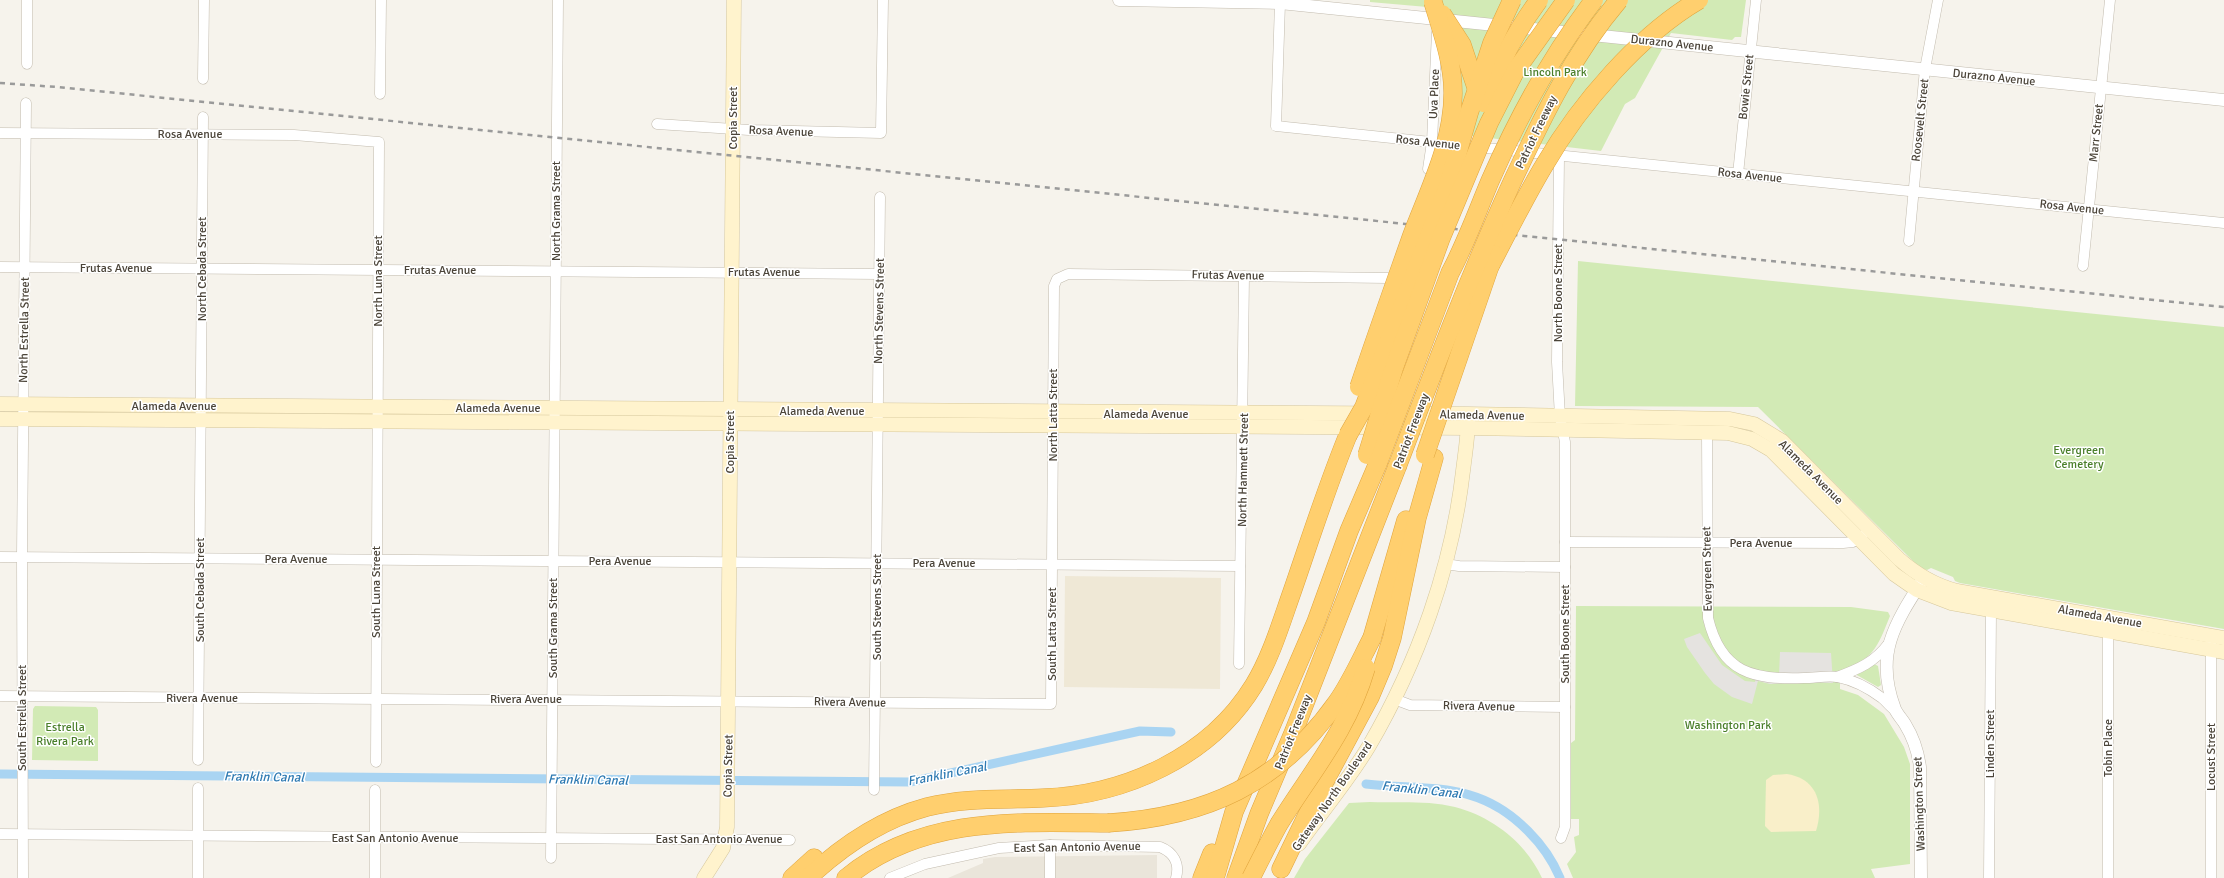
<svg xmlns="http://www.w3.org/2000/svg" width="2224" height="878" font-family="Signika,sans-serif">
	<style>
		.residential { fill: #eae5da }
		.education { fill: #efe8d6 }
		.green { fill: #d2eab5 }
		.sand { fill: #f9efc9 }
		.parking { fill: #e5e3e0 }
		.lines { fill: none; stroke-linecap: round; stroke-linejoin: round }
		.canal { stroke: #a9d4f2; stroke-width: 9 }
		.minor-casing { stroke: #c2bbae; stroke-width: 11 }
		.tertiary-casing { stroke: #c2bbae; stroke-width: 13 }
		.secondary-casing { stroke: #d6c79b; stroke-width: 15 }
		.motorway-casing { stroke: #e0a43c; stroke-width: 19 }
		.minor { stroke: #fff; stroke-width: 10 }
		.tertiary { stroke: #fff; stroke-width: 12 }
		.secondary { stroke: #fff3cd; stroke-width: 14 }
		.motorway { stroke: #ffcf6e; stroke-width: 18 }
		.rail { stroke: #9a9a9a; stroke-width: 2.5; stroke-dasharray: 5 5; stroke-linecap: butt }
		.motorway-bridge-casing { stroke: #e0a43c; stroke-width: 19; stroke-linecap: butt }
		.motorway-bridge { stroke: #ffcf6e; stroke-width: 18 }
		.labels { text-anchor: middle; stroke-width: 3; stroke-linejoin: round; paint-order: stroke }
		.street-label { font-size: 12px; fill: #4b4439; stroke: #fff }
		.park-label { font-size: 12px; fill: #4a7f2a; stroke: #fff }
		.water-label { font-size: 13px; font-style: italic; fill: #2e7ab2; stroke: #fff }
	</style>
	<rect width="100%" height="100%" fill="#f6f3ec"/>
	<path class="residential" d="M 1157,855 L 1157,878 L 948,878 L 983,863 L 983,859 L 995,857 Z"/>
	<path class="education" d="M 1065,576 L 1221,578 L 1220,689 L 1064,687 Z"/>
	<g class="green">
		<path d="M 1370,0 L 1746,0 L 1741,37 L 1735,37 L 1732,40 L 1671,33 L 1635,98 L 1625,104 L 1601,151 L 1446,133 L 1449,99 L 1450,9 L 1370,2 Z"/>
		<path d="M 1578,261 L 2224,327 L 2224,629 L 1960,583 L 1955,581 L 1953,577 L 1931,568 L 1927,570 L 1919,567 L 1758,407 L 1575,406 Z"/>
		<path d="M 1576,606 L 1851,607 L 1888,612 L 1890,616 C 1877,648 1874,659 1840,671 L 1840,689 L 1858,695 L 1884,714 L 1904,747 L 1910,764 L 1910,864 L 1871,869 L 1875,878 L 1573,878 L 1567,864 L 1576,852 L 1574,837 L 1579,835 L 1579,819 L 1571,819 L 1571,743 L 1575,740 Z"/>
		<path d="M 1874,664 L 1878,666 L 1881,685 L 1878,687 L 1855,674 Z"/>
		<path d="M 35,706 L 96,707 L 98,710 L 98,761 L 32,760 L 33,709 Z"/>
		<path d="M 1370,802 C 1397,803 1428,800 1455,807 C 1493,817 1526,843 1542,878 L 1294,878 L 1305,859 L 1349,803 Z"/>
	</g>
	<path class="sand" d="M 1787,774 C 1818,779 1824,805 1816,831 L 1771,832 L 1765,826 L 1766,780 L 1773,775 Z"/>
	<path class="parking" d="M 1700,633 L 1722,665 L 1745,681 L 1755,682 L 1757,672 L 1779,676 L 1780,652 L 1831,653 L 1833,683 L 1806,682 L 1770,684 L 1758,681 L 1752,704 L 1732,697 L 1714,684 L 1705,673 L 1687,647 L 1684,639 Z"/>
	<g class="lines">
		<g class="canal">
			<path d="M 0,774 L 910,782 L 1140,731 L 1171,732"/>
			<path d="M 1366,784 C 1430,791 1478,780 1528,831 C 1541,844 1553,861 1560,878"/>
		</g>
		<defs>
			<g id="minor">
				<path d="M 1280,3 L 1276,126 L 1450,144"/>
				<path d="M 27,64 L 27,0"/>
				<path d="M 203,79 L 204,0"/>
				<path d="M 380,94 L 381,0"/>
				<path d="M 657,124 L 749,130 L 881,133 L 883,0"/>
				<path d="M 0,133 L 294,135 L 379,142 L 376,762"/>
				<path d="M 1476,147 L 2224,223"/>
				<path d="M 1559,156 L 1557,362 L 1560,417 L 1565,442 L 1565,827 L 1561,838"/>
				<path d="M 1428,169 L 1432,142 L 1437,32"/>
				<path d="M 1738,174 L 1756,0"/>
				<path d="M 1909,241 L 1925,69 L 1938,0"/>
				<path d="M 2083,266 L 2110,0"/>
				<path d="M 0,267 L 879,274"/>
				<path d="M 1707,432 L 1708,618 C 1721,673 1753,680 1804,678 C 1815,678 1828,675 1838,677 C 1853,680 1870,689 1882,698 C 1887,702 1890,707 1895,710"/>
				<path d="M 1565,542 L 1843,543 L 1853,542 L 1863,535"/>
				<path d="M 0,557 L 1240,566"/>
				<path d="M 1445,564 L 1459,566 L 1565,567"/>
				<path d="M 2108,625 L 2108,878"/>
				<path d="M 2211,644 L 2211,878"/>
				<path d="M 1239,664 L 1244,276"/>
				<path d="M 1837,677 C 1859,669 1875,662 1889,643"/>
				<path d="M 0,696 L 1051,704 L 1054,286 L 1057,279 L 1068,274 L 1388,278"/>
				<path d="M 1394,699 L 1410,705 L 1565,707"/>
				<path d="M 198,760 L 203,117"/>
				<path d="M 874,790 L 880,197"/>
				<path d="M 0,834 L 790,840"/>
				<path d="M 1050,845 L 1050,878"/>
				<path d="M 551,858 L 558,0"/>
				<path d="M 23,878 L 22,557 L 26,103"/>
				<path d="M 198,878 L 198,788"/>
				<path d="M 375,878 L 375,790"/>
				<path d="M 890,878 L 925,864 L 999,848 L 1050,845 L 1160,847 C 1173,852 1180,863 1176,878"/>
				<path d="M 1989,878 L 1991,611"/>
			</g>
			<g id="tertiary">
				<path d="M 1119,0 L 1280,3 L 2224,100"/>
				<path d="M 1921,878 L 1920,767 C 1918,751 1913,737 1905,724 C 1902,719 1897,714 1895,709 C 1874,654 1895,623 1924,578"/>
			</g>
			<g id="secondary">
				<path d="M 0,404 L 1468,414 L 1730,419 L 1754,424 L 1782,441 L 1899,559 C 1917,575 1934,585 1957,591 L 2224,638"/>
				<path d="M 0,419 L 1468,428 L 1728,433 L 1752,439 L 1771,450 L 1894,574 L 1917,590 L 1951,603 L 2224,652"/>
				<path d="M 1299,844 C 1322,811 1348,781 1369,746 C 1418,662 1452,567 1463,471 C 1465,454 1468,437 1468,420"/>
				<path d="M 704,878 L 723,848 L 727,827 L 734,0"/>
			</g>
			<g id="motorway">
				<path d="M 1372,638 L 1406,520"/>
				<path d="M 1281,869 L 1311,807 L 1370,697 L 1383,666 L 1392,638 L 1417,518 L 1434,458"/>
				<path d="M 792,878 L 814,858"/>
				<path d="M 808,878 C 841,847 882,819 927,807 C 966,797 1004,800 1043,798 C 1125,795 1210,757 1254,685 C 1271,657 1281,623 1292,592 C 1310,540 1327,486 1348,435"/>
				<path d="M 846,878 C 921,816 1017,822 1108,823"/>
				<path d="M 1202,878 L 1212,853"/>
				<path d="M 1215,878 L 1234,812 L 1316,622 L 1349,531 L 1378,463"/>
				<path d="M 1236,878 L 1259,814 L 1294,731 L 1397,467"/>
			</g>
		</defs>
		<use href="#minor" class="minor-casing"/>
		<use href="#tertiary" class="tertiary-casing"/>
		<use href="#secondary" class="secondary-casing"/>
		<use href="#motorway" class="motorway-casing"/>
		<use href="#minor" class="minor"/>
		<use href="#tertiary" class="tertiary"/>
		<use href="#secondary" class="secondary"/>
		<use href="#motorway" class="motorway"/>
		<path class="rail" d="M 0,83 L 57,87 L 2224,307"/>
		<defs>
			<g id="motorway-bridge">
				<path d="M 1442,14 L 1462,45 L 1477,90"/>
				<path d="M 1484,103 C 1498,66 1515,32 1539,0"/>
				<path d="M 1490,266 C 1508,232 1525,197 1545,164 C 1580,104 1639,35 1699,0"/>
				<path d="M 1359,387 C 1376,336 1394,286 1412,235 C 1429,190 1453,143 1453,93 C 1453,62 1442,32 1433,2"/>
				<path d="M 1348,435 L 1364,407 L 1448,186 L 1469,113 L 1492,43 L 1512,0"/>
				<path d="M 1367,455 L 1394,368 L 1441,238 L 1489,123 L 1516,70 L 1566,0"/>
				<path d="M 1425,455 L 1494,254"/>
				<path d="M 1378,463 L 1450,273 C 1466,243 1477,212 1490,181 C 1518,117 1552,55 1594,0"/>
				<path d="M 1397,467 C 1434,370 1470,274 1513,180 C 1543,116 1573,54 1619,0"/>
				<path d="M 1108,823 C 1206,817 1279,784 1337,702 C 1351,682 1361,659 1372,638"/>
				<path d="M 1251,878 C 1260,860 1269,842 1279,824 C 1312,771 1348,730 1366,668"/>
			</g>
		</defs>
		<use href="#motorway-bridge" class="motorway-bridge-casing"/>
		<use href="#motorway-bridge" class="motorway-bridge"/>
	</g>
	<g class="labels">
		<g class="street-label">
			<text transform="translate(1672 43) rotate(6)" y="4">Durazno Avenue</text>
			<text transform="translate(1994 77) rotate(6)" y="4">Durazno Avenue</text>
			<text transform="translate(1746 87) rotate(-84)" y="4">Bowie Street</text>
			<text transform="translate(1434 94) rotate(-88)" y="4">Uva Place</text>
			<text transform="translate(733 118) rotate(-90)" y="4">Copia Street</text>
			<text transform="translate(1920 120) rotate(-84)" y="4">Roosevelt Street</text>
			<text transform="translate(781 131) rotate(2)" y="4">Rosa Avenue</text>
			<text transform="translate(1536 132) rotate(-64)" y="4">Patriot Freeway</text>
			<text transform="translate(2096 133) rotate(-84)" y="4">Marr Street</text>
			<text x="190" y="138">Rosa Avenue</text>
			<text transform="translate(1428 142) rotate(6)" y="4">Rosa Avenue</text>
			<text transform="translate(1750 175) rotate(6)" y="4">Rosa Avenue</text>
			<text transform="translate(2072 207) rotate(6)" y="4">Rosa Avenue</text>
			<text transform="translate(556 211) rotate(-90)" y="4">North Grama Street</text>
			<text x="116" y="272">Frutas Avenue</text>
			<text transform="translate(202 269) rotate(-90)" y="4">North Cebada Street</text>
			<text x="440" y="274">Frutas Avenue</text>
			<text x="764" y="276">Frutas Avenue</text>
			<text transform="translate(1228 275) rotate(1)" y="4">Frutas Avenue</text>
			<text transform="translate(378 281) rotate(-90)" y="4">North Luna Street</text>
			<text transform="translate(1558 293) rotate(-90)" y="4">North Boone Street</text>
			<text transform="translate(879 311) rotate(-89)" y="4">North Stevens Street</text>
			<text transform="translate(24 330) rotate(-89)" y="4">North Estrella Street</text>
			<text x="174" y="410">Alameda Avenue</text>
			<text x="498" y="412">Alameda Avenue</text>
			<text x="822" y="415">Alameda Avenue</text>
			<text x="1146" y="418">Alameda Avenue</text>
			<text transform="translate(1053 415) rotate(-90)" y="4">North Latta Street</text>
			<text transform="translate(1482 415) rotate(1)" y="4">Alameda Avenue</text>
			<text transform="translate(1411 431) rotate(-69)" y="4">Patriot Freeway</text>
			<text transform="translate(730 442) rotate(-90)" y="4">Copia Street</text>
			<text transform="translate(1243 470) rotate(-89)" y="4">North Hammett Street</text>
			<text transform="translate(1811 472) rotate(45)" y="4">Alameda Avenue</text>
			<text x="1761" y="547">Pera Avenue</text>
			<text x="296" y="563">Pera Avenue</text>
			<text x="620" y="565">Pera Avenue</text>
			<text x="944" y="567">Pera Avenue</text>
			<text transform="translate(1707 569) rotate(-91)" y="4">Evergreen Street</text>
			<text transform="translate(200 590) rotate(-90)" y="4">South Cebada Street</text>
			<text transform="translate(376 592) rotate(-90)" y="4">South Luna Street</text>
			<text transform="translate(877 607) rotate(-90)" y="4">South Stevens Street</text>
			<text transform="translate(2100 616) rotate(10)" y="4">Alameda Avenue</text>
			<text transform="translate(553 628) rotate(-90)" y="4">South Grama Street</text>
			<text transform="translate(1052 634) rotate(-90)" y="4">South Latta Street</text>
			<text transform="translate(1565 634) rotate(-90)" y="4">South Boone Street</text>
			<text x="202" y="702">Rivera Avenue</text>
			<text x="526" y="703">Rivera Avenue</text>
			<text transform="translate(850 702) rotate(1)" y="4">Rivera Avenue</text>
			<text transform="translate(1479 706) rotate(1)" y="4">Rivera Avenue</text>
			<text transform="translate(22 718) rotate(-90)" y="4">South Estrella Street</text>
			<text transform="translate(1293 732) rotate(-68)" y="4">Patriot Freeway</text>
			<text transform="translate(1990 744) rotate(-90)" y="4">Linden Street</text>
			<text transform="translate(2108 748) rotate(-90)" y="4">Tobin Place</text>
			<text transform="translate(2211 757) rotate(-90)" y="4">Locust Street</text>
			<text transform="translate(728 766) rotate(-89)" y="4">Copia Street</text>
			<text transform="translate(1332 796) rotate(-55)" y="4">Gateway North Boulevard</text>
			<text transform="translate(1919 804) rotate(-92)" y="4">Washington Street</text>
			<text x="395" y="842">East San Antonio Avenue</text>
			<text x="719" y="843">East San Antonio Avenue</text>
			<text transform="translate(1077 847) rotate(-1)" y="4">East San Antonio Avenue</text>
		</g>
		<g class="park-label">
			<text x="1555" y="76">Lincoln Park</text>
			<text x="2079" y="454">Evergreen<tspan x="2079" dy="14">Cemetery</tspan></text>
			<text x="1728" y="729">Washington Park</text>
			<text x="65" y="731">Estrella<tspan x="65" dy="14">Rivera Park</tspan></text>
		</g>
		<g class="water-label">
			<text transform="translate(947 773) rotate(-11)" y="5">Franklin Canal</text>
			<text transform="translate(264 776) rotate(1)" y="5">Franklin Canal</text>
			<text transform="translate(588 779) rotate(1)" y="5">Franklin Canal</text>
			<text transform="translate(1422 789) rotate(6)" y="5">Franklin Canal</text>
		</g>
	</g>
</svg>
